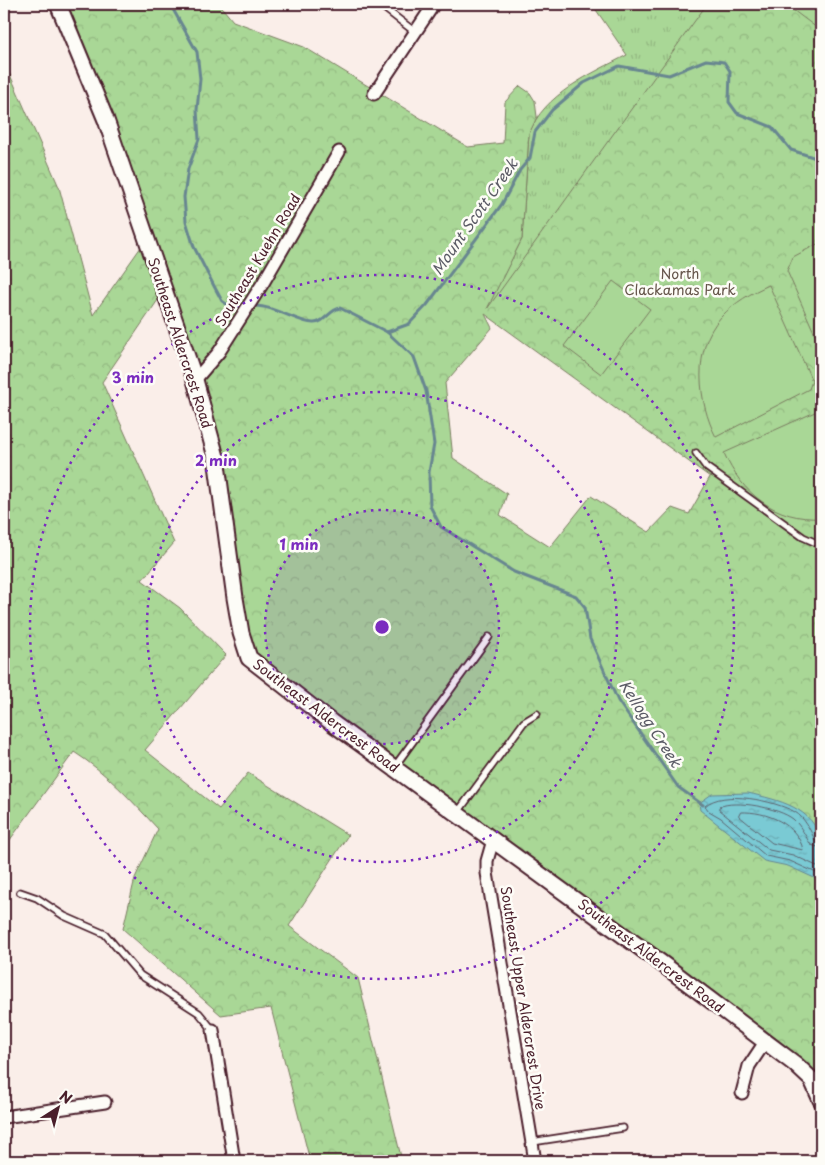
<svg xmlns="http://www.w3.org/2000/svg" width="825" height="1165" font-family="'Playpen Sans',sans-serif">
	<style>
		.grass { fill: url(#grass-tufts); stroke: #7a7b60 }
		.forest { fill: url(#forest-crowns); stroke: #7a7b60; fill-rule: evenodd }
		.pitch { fill: #a9d796; stroke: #7a7b60 }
		.water { fill: url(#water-ripples); stroke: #678690 }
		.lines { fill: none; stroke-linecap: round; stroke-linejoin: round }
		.shore { stroke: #5d636f; stroke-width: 1 }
		.stream { stroke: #678690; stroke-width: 3 }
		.service-casing { stroke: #4a1f2b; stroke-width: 9 }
		.minor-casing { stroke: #4a1f2b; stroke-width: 15 }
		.tertiary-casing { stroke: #4a1f2b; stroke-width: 19 }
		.service { stroke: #fdfcf7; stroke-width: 5.5 }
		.minor { stroke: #fdfcf7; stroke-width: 11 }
		.tertiary { stroke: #fdfcf7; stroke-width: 15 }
		.ring { fill: none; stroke: #7b2cbf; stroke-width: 2.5; stroke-dasharray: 2.5 5 }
		.labels { text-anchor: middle; stroke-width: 5; stroke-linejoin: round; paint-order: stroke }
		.street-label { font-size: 14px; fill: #4a1f2b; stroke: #fdfcf7 }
		.park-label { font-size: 14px; fill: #66564b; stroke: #fdfcf7 }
		.water-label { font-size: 15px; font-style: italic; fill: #5b5b66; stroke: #fdfcf7 }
		.centre { fill: #7b2cbf; stroke: #fdfcf7; stroke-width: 2.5 }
		.ring-label { font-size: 15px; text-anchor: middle; font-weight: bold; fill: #7b2cbf; stroke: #fdfcf7; stroke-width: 5; stroke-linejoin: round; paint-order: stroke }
	</style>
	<defs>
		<pattern id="grass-tufts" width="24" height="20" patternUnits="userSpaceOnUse" patternTransform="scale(1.25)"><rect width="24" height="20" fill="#a9d796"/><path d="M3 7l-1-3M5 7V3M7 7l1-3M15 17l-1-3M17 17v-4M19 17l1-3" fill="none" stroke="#93b881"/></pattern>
		<pattern id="forest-crowns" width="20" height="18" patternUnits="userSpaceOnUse" patternTransform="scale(1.25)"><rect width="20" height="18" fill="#a9d796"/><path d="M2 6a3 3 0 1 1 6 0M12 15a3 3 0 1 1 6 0" fill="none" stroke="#93b881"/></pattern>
		<pattern id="water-ripples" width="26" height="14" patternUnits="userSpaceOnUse" patternTransform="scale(1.25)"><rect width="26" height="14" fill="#7acad4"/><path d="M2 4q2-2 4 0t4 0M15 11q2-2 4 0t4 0" fill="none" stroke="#6badb6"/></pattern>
	</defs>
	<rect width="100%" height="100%" fill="#faeee9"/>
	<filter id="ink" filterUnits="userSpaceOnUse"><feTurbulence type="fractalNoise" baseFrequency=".02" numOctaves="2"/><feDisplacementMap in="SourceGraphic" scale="10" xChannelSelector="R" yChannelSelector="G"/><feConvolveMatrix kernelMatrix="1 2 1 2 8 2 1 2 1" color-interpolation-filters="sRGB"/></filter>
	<g filter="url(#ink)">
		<path class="grass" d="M 592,4 L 804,4 L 821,11 L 821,202 L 484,313 L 522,239 L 529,134 C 543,94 593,73 627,55 Z"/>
		<g class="forest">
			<path d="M 62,4 L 219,4 L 233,21 L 304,47 L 468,147 L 503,143 L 505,102 L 520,86 L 530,93 L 535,101 L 537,117 L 529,134 L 522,239 L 487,309 L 707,4 L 785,4 L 821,31 L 821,1073 L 805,1065 L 260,663 L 250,650 L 220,454 ZM 485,314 L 710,477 L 689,514 L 672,508 L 649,532 L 591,496 L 550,547 L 500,515 L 507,494 L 453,458 L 445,383 L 492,328 Z"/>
			<path d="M 4,61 L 59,187 L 93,315 L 141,247 L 160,297 L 102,382 L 174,543 L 142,580 L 180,608 L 226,655 L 145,750 L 219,809 L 248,773 L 348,835 L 289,926 L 358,978 L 402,1161 L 310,1161 L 271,1008 L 221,1015 L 123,929 L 135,878 L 158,829 C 132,801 107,773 74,752 L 4,848 Z"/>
		</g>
		<g class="pitch">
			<path d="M 821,242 L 821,348 L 787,271 L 793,257 Z"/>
			<path d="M 613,281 L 650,309 L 601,374 L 564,346 Z"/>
			<path d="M 769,285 L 812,381 L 809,389 L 716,437 C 698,402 692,349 721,317 C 735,302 751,293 769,285 Z"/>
			<path d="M 815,412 L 821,415 L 821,518 C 776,521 741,493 724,453 Z"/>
		</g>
		<path class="water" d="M 748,793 C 778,800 814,807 821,842 C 824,853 821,869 821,881 L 788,866 L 764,861 L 700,810 L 699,803 L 712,794 Z"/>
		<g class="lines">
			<g class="shore">
				<path d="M 741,812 C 766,811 798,824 803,850 L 772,843 L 739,816 Z"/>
				<path d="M 821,842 L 815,840 C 810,830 805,818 795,812 C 775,801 723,789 705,806 L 709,811 L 721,818 L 766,856 L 790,861 L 821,875"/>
				<path d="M 821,848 L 811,845 C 805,836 802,827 793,819 C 779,808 735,799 719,807 L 719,810 L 769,850 L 793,855 L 821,868"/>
			</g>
			<g class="stream">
				<path d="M 170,4 L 197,52 L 200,79 L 197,110 L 199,139 L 188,169 L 184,197 L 186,221 L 194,247 L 214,286 L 222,301 L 231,307 L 244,306"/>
				<path d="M 253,306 C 274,305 300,324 314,323 C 325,323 329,310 340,308 L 387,332 L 414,357 L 426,391 L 434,444 L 429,472 L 430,506 L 441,527 L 514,572 L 576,596 L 585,607 L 590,639 L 618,701 L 678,787 L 703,805"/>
				<path d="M 387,332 L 409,324 L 427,305 L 502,204 L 520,170 L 530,158 L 535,132 L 552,110 L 584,83 L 619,66 L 669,75 L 706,60 L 724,62 L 730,71 L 729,102 L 737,113 L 772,127 L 791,150 L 816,158 L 821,156"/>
			</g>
			<defs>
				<g id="service">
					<path d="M 379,4 L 415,32"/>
					<path d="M 696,453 L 706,467 L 803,537 L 821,545"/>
					<path d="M 395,766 L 489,637"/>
					<path d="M 458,812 L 524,722 L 537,714"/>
					<path d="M 20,892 L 37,898 L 64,916 L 105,934 L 140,975 L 199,1013 L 213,1030"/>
					<path d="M 532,1142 L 623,1128"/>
				</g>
				<g id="minor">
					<path d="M 374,94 L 434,4"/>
					<path d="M 195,380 L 219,352 L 263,283 L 339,152"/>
					<path d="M 493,840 L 487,861 L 487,873 L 535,1161"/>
					<path d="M 213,1030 L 234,1161"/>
					<path d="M 742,1093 L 749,1066 L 765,1042"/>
					<path d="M 4,1117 L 105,1102"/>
				</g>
				<path id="tertiary" d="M 58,4 L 106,120 L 195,380 L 216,457 L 235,598 L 241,633 L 249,658 L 331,722 L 664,965 L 795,1064 L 812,1080 L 821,1100"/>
			</defs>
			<use href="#service" class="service-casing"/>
			<use href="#minor" class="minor-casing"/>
			<use href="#tertiary" class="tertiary-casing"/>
			<use href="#service" class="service"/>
			<use href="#minor" class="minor"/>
			<use href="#tertiary" class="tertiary"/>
		</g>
	</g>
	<circle cx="382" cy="627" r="117" fill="#7b2cbf" fill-opacity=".12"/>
	<g class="ring">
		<circle cx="382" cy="627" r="117"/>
		<circle cx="382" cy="627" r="235"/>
		<circle cx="382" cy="627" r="352"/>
	</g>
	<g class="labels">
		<g class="street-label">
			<text transform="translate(258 260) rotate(-59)" y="5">Southeast Kuehn Road</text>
			<text transform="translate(180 343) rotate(72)" y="5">Southeast Aldercrest Road</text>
			<text transform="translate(326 716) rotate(37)" y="5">Southeast Aldercrest Road</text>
			<text transform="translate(651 956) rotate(37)" y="5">Southeast Aldercrest Road</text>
			<text transform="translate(523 998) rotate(81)" y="5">Southeast Upper Aldercrest Drive</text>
		</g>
		<g class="park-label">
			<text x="680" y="279">North<tspan x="680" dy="16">Clackamas Park</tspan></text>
		</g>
		<g class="water-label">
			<text transform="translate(475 217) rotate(-55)" y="5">Mount Scott Creek</text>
			<text transform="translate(650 724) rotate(57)" y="5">Kellogg Creek</text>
		</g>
	</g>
	<circle cx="382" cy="627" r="8" class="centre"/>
	<g class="ring-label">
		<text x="133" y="383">3 min</text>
		<text x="216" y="466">2 min</text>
		<text x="299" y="550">1 min</text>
	</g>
	<rect width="825" height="1165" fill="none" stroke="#fdfcf7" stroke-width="20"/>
	<rect x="10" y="10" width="805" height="1145" fill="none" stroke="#4a1f2b" stroke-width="2" filter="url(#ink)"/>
	<g transform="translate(58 1108) rotate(36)" stroke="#fdfcf7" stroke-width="4" paint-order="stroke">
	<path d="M0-4L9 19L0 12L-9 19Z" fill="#4a1f2b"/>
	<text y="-8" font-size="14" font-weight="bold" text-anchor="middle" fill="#4a1f2b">N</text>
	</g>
</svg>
